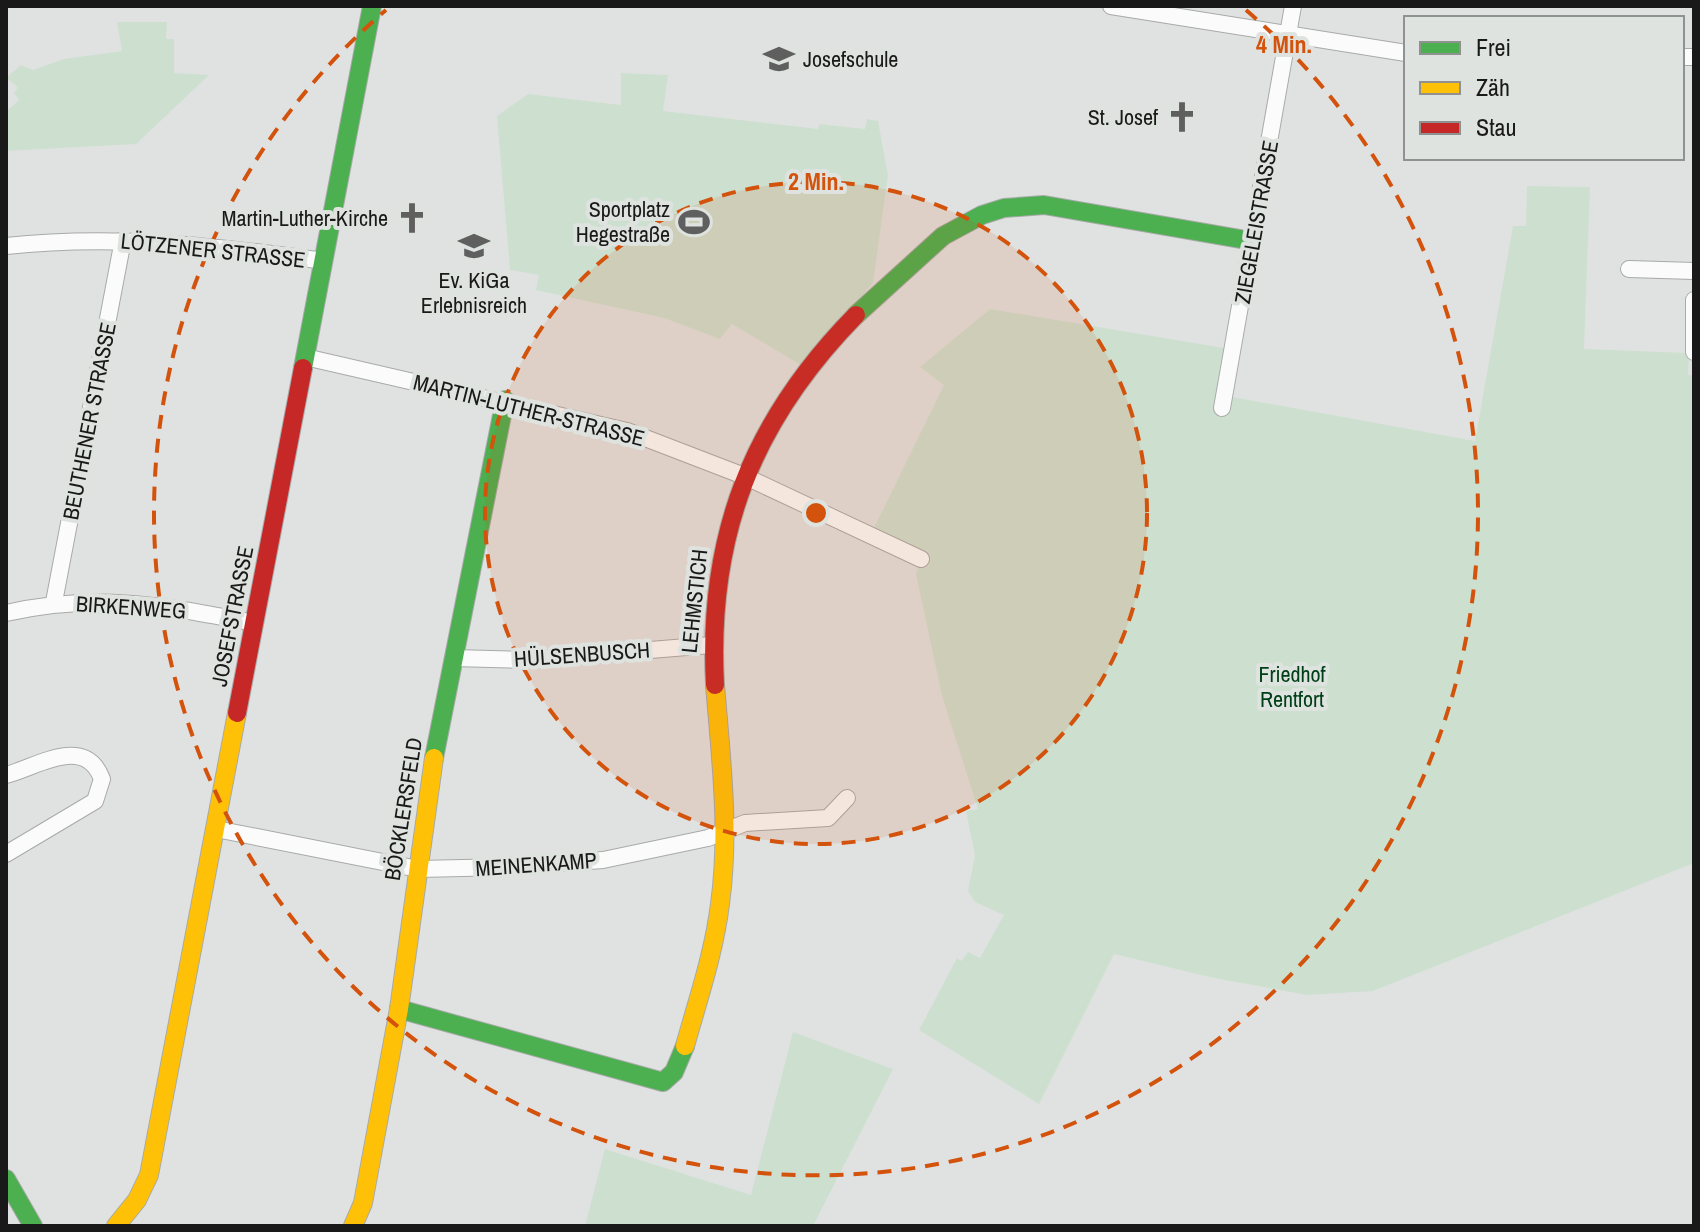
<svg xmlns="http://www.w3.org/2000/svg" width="1700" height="1232" font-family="'Archivo Narrow',sans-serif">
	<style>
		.green { fill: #cde0d0 }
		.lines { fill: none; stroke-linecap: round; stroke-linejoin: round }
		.street-casing { stroke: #a8aaa9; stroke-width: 18 }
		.fast-casing { stroke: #a8aaa9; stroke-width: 20 }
		.slow-casing { stroke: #a8aaa9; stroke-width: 20 }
		.jam-casing { stroke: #a8aaa9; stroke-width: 20 }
		.street { stroke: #fafbfa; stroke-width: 16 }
		.fast { stroke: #4caf50; stroke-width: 18 }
		.slow { stroke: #ffc107; stroke-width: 18 }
		.jam { stroke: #c62828; stroke-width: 18 }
		.ring { fill: none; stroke: #d3530d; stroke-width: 4; stroke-dasharray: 14 10 }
		.labels { text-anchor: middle; stroke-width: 8; stroke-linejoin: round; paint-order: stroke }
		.poi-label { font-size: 22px; fill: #181918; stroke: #dfe3e0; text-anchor: end }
		.street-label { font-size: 22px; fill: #181918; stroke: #dfe3e0 }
		.park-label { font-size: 22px; fill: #004018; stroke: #dfe3e0 }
		.centre { fill: #d3530d; stroke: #dfe3e0; stroke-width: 4 }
		.ring-label { font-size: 24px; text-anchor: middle; font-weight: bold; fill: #d3530d; stroke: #dfe3e0; stroke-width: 8; stroke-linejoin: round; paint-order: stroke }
	</style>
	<rect width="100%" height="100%" fill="#e0e2e1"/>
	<g class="green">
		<path d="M 117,22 L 167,22 L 166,39 L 174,39 L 174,73 L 209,75 L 136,144 L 6,151 L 6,112 L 19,100 L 14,93 L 18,87 L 6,78 L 21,65 L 33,70 L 64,59 L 122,51 Z"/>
		<path d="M 621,73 L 668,75 L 663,111 L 818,129 L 819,124 L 865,129 L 867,119 L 878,121 L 888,175 L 873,283 L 801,365 L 732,324 L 720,339 L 664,318 L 536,290 L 539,275 L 510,270 L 497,116 L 528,94 L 621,105 Z"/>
		<path d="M 1527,186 L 1590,187 L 1584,349 L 1689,353 L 1688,375 L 1694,376 L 1694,863 L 1373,991 L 1307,995 L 1214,978 L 1114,954 L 1039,1104 L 919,1030 L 957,958 L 961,961 L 968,952 L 980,958 L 1004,915 L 975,902 L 968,891 L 975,855 L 966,811 L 978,809 L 942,696 L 916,574 L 923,552 L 874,528 L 944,385 L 920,367 L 990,309 L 1224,348 L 1216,394 L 1475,441 L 1513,226 L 1526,226 Z"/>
		<path d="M 793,1032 L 893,1069 L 813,1226 L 585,1226 L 605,1149 L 751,1195 Z"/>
	</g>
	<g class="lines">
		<defs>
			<g id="street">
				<path d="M 1111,6 L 1406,53"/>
				<path d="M 1682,57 L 1694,57"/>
				<path d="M 6,246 C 114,234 217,246 324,261"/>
				<path d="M 1629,269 L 1694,271"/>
				<path d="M 1694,300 L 1694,352"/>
				<path d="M 305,357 L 627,431 L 744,476 L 921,559"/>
				<path d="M 1222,408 L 1293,6"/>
				<path d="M 54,602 L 123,240"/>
				<path d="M 6,613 C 99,592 164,606 255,623"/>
				<path d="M 453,658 L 529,660 L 711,645"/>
				<path d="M 6,775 C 37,767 85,734 102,779 L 95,801 L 6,854"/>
				<path d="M 216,829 L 418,869 L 508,867 L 603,860 L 708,838 L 745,823 L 828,818 L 847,798"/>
			</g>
			<g id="fast">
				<path d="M 856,315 L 943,236 L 982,215 L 1004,208 L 1044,205 L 1252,241"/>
				<path d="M 303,368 L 372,6"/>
				<path d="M 434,758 L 505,400"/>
				<path d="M 399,1009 L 663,1082 L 674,1072 L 685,1046"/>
				<path d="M 6,1179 L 33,1226"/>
			</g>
			<g id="slow">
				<path d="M 685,1046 C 698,999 714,953 720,904 C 730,831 721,758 715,685"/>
				<path d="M 116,1226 L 137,1200 L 149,1175 L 237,713"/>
				<path d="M 353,1226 L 363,1203 L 399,1009 L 434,758"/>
			</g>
			<g id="jam">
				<path d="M 715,685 C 707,536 752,421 856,315"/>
				<path d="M 237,713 L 303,368"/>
			</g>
		</defs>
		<use href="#street" class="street-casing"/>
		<use href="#fast" class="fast-casing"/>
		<use href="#slow" class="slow-casing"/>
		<use href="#jam" class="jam-casing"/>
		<use href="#street" class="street"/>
		<use href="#fast" class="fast"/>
		<use href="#slow" class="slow"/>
		<use href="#jam" class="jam"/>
	</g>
	<circle cx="816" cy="513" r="331" fill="#d3530d" fill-opacity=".12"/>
	<g class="ring">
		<circle cx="816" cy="513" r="331"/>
		<path d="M1246 10A662 662 0 1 1 386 10"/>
	</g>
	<defs>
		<symbol id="school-bare" viewBox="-9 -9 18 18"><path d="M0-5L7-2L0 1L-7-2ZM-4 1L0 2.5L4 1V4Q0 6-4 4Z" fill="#5e5f5e" stroke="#dfe3e0" stroke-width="2.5" paint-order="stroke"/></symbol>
		<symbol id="church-bare" viewBox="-9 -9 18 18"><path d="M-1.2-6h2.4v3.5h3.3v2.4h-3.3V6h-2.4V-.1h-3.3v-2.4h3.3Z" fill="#5e5f5e" stroke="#dfe3e0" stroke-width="2.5" paint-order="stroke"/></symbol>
		<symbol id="stadium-bare" viewBox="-9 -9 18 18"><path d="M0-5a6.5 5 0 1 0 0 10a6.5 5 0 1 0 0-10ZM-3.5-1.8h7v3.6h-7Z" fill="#5e5f5e" stroke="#dfe3e0" stroke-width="2.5" paint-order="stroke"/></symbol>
	</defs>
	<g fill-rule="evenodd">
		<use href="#school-bare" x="757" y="37" width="44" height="44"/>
		<use href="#church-bare" x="1160" y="95" width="44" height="44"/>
		<use href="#church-bare" x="390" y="196" width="44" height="44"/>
		<use href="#stadium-bare" x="672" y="200" width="44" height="44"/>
		<use href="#school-bare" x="452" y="224" width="44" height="44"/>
	</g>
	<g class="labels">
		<g class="poi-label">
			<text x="803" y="67" text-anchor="start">Josefschule</text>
			<text x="1158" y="125">St. Josef</text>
			<text x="670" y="217">Sportplatz<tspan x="670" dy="25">Hegestraße</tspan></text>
			<text x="388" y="226">Martin-Luther-Kirche</text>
			<text x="474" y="288" text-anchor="middle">Ev. KiGa<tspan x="474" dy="25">Erlebnisreich</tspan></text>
		</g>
		<g class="street-label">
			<text transform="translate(1256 222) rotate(-80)" y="8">ZIEGELEISTRASSE</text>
			<text transform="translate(213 250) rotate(6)" y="8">LÖTZENER STRASSE</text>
			<text transform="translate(529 410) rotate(14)" y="8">MARTIN-LUTHER-STRASSE</text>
			<text transform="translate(89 421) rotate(-79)" y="8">BEUTHENER STRASSE</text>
			<text transform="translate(694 601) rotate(-84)" y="8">LEHMSTICH</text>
			<text transform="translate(131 607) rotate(4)" y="8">BIRKENWEG</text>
			<text transform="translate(232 616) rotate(-79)" y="8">JOSEFSTRASSE</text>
			<text transform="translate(582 654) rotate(-4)" y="8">HÜLSENBUSCH</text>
			<text transform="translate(403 809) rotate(-81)" y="8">BÖCKLERSFELD</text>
			<text transform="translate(536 864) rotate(-4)" y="8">MEINENKAMP</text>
		</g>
		<g class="park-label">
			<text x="1292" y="682">Friedhof<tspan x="1292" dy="25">Rentfort</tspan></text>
		</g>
	</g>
	<circle cx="816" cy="513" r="12" class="centre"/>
	<g class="ring-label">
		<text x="1284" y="53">4 Min.</text>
		<text x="816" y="190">2 Min.</text>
	</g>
	<rect width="1700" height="1232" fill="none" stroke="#181918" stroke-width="16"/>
	<rect x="1404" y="16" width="280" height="144" fill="#dfe3e0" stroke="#8f9290" stroke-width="2"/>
	<rect x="1420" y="42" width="40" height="12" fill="#4caf50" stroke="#8f9290" stroke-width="2"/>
	<text x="1476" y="56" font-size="24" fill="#181918">Frei</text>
	<rect x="1420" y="82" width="40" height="12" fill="#ffc107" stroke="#8f9290" stroke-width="2"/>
	<text x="1476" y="96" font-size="24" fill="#181918">Zäh</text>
	<rect x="1420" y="122" width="40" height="12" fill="#c62828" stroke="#8f9290" stroke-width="2"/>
	<text x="1476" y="136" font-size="24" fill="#181918">Stau</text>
</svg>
